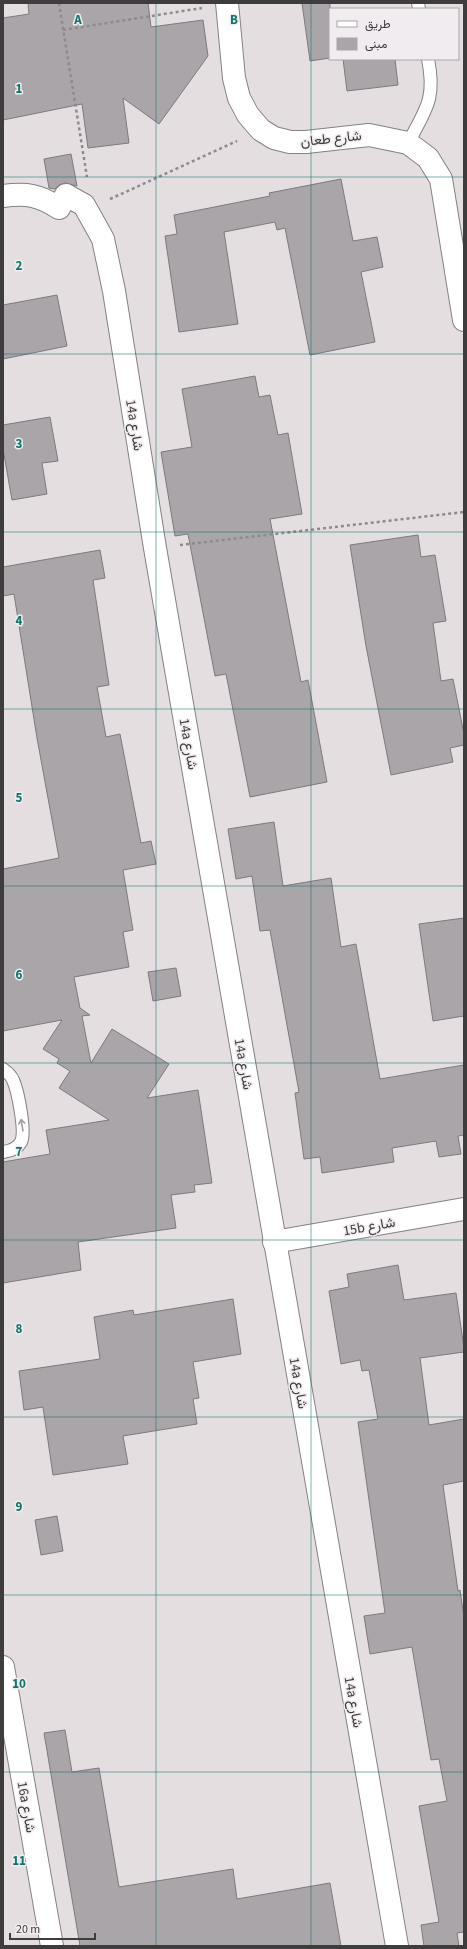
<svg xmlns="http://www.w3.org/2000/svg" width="467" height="1949" font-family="'Source Sans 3',Vazirmatn,sans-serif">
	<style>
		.building { fill: #aaa5a8; stroke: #7e797c }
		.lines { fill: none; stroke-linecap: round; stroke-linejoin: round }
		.lane-casing { stroke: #858083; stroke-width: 14 }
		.street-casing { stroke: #858083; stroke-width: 24 }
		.path { stroke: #8e8a8c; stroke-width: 2.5; stroke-dasharray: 3 3; stroke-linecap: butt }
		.lane { stroke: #fff; stroke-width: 12 }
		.street { stroke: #fff; stroke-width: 22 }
		.oneway { stroke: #9e9e9e }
		.grid { fill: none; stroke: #0f766e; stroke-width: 1; stroke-opacity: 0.55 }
		.labels { text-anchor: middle; stroke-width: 3; stroke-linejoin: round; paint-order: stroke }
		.street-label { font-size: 14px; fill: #3e3c3d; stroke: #f1ecef }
		.grid-label { font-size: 13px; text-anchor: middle; font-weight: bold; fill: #0f766e; stroke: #f1ecef; stroke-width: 3; stroke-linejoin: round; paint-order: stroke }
	</style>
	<rect width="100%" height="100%" fill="#e4dee1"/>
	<g class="building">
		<path d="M 28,3 L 148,3 L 151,27 L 203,20 L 208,56 L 159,124 L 123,98 L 129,143 L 88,148 L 82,104 L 3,120 L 3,18 L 29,14 Z"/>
		<path d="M 302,3 L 330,3 L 330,58 L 310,61 Z"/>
		<path d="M 343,59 L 395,59 L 398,85 L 347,91 Z"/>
		<path d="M 71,154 L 77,186 L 65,183 L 59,185 L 55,189 L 49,188 L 44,159 Z"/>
		<path d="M 341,179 L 353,241 L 377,237 L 383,267 L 361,272 L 375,342 L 310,355 L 285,228 L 277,230 L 275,222 L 224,232 L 238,324 L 179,332 L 165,236 L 177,234 L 174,215 L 270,196 L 269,193 Z"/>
		<path d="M 57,295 L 67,346 L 3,359 L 3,305 Z"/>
		<path d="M 255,376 L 259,397 L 270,395 L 278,435 L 288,433 L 302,514 L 270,519 L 301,682 L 308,680 L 327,782 L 250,797 L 226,674 L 215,676 L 188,534 L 175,536 L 161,452 L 192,447 L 182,389 Z"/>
		<path d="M 50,417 L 58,461 L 42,463 L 47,494 L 12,500 L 3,449 L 3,425 Z"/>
		<path d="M 418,535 L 421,557 L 435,555 L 446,621 L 433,623 L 441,681 L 453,679 L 464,734 L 464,745 L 450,748 L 453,762 L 391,775 L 366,646 L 350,545 Z"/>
		<path d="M 100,550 L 105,578 L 93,580 L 109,685 L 97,687 L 106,737 L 120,734 L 141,843 L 151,841 L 156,864 L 123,870 L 133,930 L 123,932 L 129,967 L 74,977 L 80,1008 L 90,1015 L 82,1016 L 91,1063 L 112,1029 L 169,1064 L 147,1098 L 198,1090 L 212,1183 L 194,1185 L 195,1192 L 171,1195 L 176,1228 L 78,1242 L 81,1270 L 3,1283 L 3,1162 L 50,1154 L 46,1130 L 109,1120 L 59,1088 L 70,1071 L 57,1063 L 59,1059 L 43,1049 L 62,1020 L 3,1031 L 3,869 L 59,858 L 37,738 L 14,594 L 3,596 L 3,567 Z"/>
		<path d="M 274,822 L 283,886 L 331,878 L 341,947 L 356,944 L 380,1079 L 464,1065 L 464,1135 L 458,1136 L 461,1154 L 439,1157 L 436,1141 L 392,1148 L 394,1162 L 322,1173 L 320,1157 L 304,1159 L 295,1093 L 299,1092 L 270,930 L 260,931 L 252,876 L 236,879 L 228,829 Z"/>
		<path d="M 464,918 L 464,1016 L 433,1021 L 419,924 Z"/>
		<path d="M 176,968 L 181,996 L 153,1001 L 148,972 Z"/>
		<path d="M 398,1265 L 404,1300 L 456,1293 L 464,1348 L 464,1352 L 420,1358 L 429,1425 L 464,1419 L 464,1481 L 443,1485 L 458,1591 L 460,1590 L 464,1617 L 464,1932 L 457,1933 L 459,1946 L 424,1946 L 421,1925 L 439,1922 L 419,1806 L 447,1801 L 439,1759 L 431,1760 L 412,1647 L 370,1654 L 364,1616 L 385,1613 L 358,1422 L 378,1419 L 369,1370 L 362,1371 L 360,1360 L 341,1364 L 329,1291 L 349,1287 L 347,1274 Z"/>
		<path d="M 233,1299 L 241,1354 L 193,1362 L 199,1398 L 193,1399 L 197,1424 L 123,1436 L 128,1464 L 53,1475 L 43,1407 L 24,1410 L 19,1371 L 100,1359 L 94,1317 L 133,1310 L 134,1315 Z"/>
		<path d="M 57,1516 L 63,1551 L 41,1555 L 35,1520 Z"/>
		<path d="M 65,1730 L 72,1772 L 99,1768 L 119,1887 L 233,1869 L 237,1899 L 330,1883 L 341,1946 L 80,1946 L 44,1733 Z"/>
	</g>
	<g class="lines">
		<defs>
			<g id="lane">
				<path d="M 418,3 L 419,9"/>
				<path d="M 408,143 C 426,109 436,99 428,59"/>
				<path d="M 3,1069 C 7,1072 11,1075 13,1080 C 18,1091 26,1132 21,1142 C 17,1149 11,1151 3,1152"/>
			</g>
			<g id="street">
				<path d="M 227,3 L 234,78 L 239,98 L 248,115 L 261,130 L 274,138 L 290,142 L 306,142 L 369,135 L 408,143 L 428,158 L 441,179 L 464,320"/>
				<path d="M 3,196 C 27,193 39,195 59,208 L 66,195 L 84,205 L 103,239 L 114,291 L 155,548 L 397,1946"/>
				<path d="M 274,1242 L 464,1209"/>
				<path d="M 3,1667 L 52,1946"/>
			</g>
		</defs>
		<use href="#lane" class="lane-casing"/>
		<use href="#street" class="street-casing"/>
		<g class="path">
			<path d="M 59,3 L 87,177"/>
			<path d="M 63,30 L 202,8"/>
			<path d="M 110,199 L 237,141"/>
			<path d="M 180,545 L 464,512"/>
		</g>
		<use href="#lane" class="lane"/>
		<use href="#street" class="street"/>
	</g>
	<defs><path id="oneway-shaft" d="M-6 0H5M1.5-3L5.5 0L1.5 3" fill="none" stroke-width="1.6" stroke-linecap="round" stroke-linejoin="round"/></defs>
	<use class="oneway" href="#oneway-shaft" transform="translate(22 1125) rotate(-99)"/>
	<path class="grid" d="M 156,3 L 156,1946M 311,3 L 311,1946M 3,177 L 464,177M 3,354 L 464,354M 3,532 L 464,532M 3,709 L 464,709M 3,886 L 464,886M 3,1063 L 464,1063M 3,1240 L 464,1240M 3,1417 L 464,1417M 3,1595 L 464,1595M 3,1772 L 464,1772"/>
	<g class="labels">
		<g class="street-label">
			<text transform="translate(331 138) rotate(-6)" y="5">شارع طعان</text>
			<text transform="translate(135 425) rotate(81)" y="5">14a شارع</text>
			<text transform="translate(189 744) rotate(80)" y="5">14a شارع</text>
			<text transform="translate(244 1064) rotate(80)" y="5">14a شارع</text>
			<text transform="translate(369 1226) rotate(-10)" y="5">15b شارع</text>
			<text transform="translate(299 1383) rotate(80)" y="5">14a شارع</text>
			<text transform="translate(354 1702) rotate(80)" y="5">14a شارع</text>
			<text transform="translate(27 1807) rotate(80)" y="5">16a شارع</text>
		</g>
	</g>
	<g class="grid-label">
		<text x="78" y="24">A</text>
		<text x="234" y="24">B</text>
		<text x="19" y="93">1</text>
		<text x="19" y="270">2</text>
		<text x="19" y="448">3</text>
		<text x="19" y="625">4</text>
		<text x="19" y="802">5</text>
		<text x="19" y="979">6</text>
		<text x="19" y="1156">7</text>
		<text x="19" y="1333">8</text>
		<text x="19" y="1511">9</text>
		<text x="19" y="1688">10</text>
		<text x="19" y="1865">11</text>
	</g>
	<rect width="467" height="1949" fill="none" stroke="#3e3c3d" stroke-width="8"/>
	<rect x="329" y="8" width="130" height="52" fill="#f1ecef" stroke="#a9a6a8"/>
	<rect x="337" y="21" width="20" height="6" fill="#ffffff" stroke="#a9a6a8"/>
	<text x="365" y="28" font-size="12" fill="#3e3c3d">طريق</text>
	<rect x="337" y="38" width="20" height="12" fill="#aaa5a8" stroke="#a9a6a8"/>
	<text x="365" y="48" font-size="12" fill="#3e3c3d">مبنى</text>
	<path d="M10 1933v6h85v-6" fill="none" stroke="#3e3c3d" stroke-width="2"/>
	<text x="16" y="1933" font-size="12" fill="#3e3c3d" stroke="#f1ecef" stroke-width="3" paint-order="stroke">20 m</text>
</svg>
